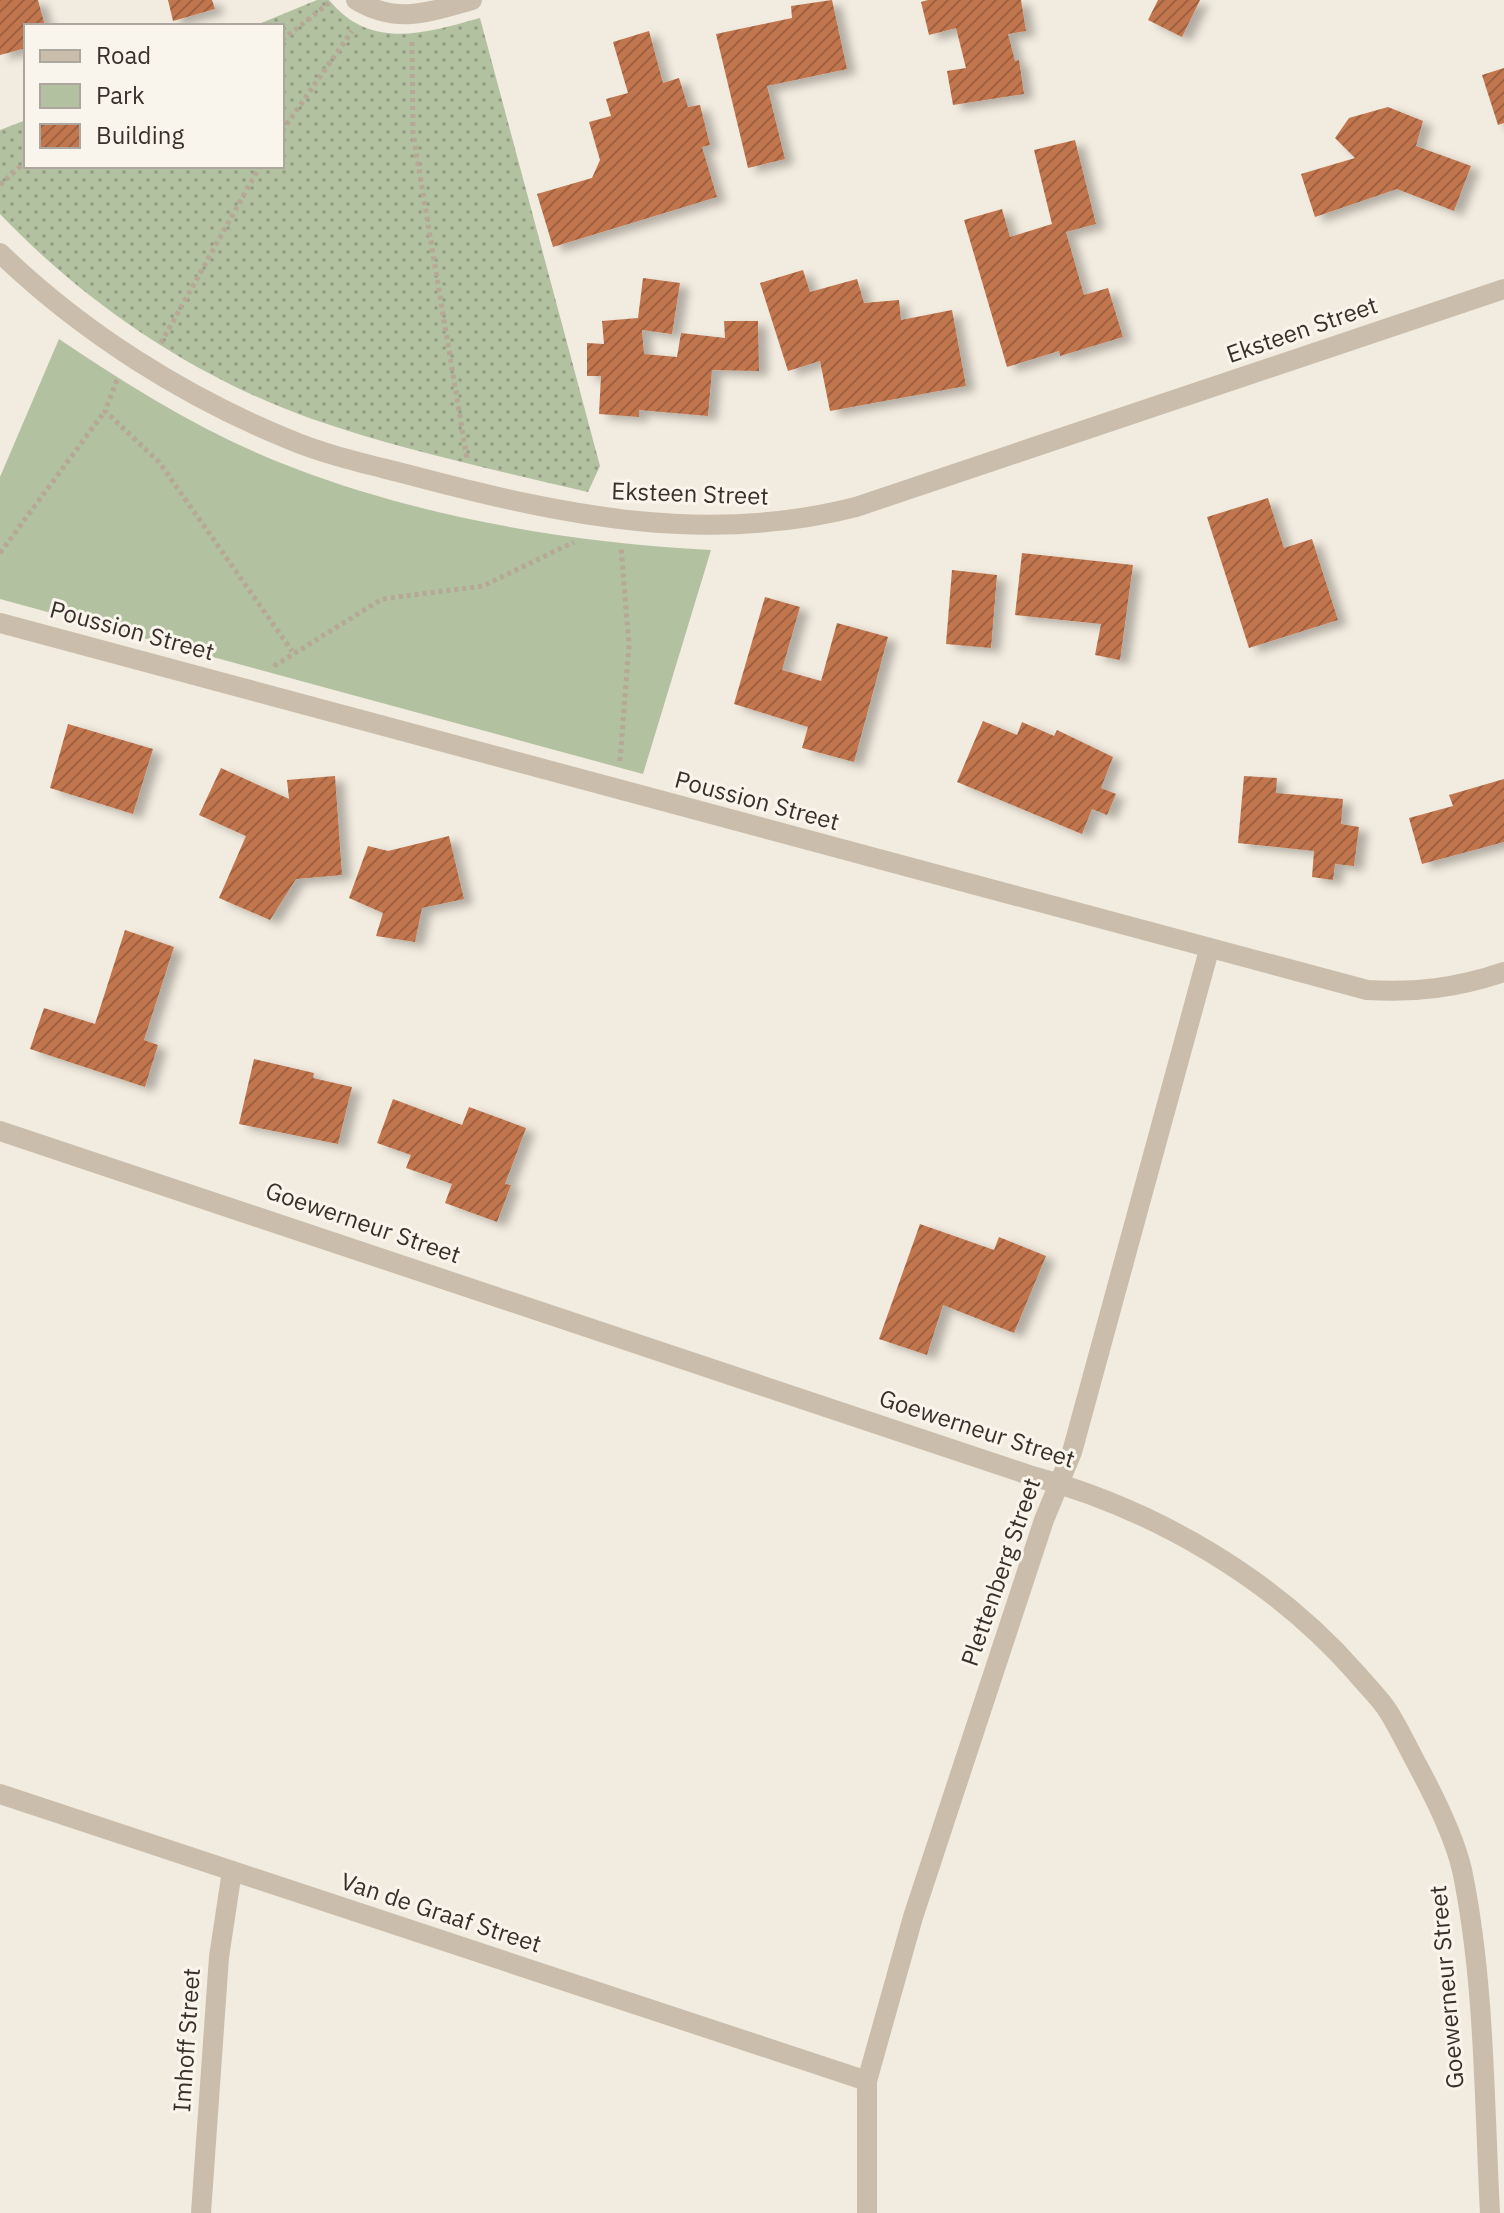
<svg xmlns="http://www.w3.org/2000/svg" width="1504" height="2213" font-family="'IBM Plex Sans',sans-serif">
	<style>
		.grass { fill: url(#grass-dots) }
		.green { fill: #b2c1a0 }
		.building { fill: url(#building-hatch); filter: url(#shadow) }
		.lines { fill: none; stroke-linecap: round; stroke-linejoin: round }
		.path { stroke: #b6a796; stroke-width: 5; stroke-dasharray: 4 4; stroke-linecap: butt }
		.street { stroke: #cabdab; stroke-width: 20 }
		.labels { text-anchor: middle; stroke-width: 6; stroke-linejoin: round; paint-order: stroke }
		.street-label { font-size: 24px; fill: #38302a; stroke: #faf5ec }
	</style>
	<defs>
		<pattern id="grass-dots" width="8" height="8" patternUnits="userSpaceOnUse" patternTransform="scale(2)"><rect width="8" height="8" fill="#b2c1a0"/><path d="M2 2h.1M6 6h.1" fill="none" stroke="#929d83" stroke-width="1.8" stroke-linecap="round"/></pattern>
		<pattern id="building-hatch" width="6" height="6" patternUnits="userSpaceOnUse" patternTransform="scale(2)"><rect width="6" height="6" fill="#c1764e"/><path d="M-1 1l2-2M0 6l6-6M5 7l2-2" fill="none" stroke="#9e6141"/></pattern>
		<filter id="shadow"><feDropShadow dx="9" dy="5" stdDeviation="4" flood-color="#0004"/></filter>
	</defs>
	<rect width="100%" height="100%" fill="#f2ebdf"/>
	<path class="grass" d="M 317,0 L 329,0 C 371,51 425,33 480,18 L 600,466 L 588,492 C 496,470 401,450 312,419 C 194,377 86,304 0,214 L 0,130 L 26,120 L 26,166 L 282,166 L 282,26 L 254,26 Z"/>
	<path class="green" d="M 59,339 C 133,389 211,437 294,468 C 424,518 573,543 711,550 L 643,774 L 0,599 L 0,477 Z"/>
	<g class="building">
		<path d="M 0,0 L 38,0 L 45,26 L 26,26 L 26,48 L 0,55 Z"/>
		<path d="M 168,0 L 212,0 L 215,9 L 173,21 Z"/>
		<path d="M 832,0 L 847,69 L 767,86 L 785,159 L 748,168 L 716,34 L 792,18 L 791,6 Z"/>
		<path d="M 928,0 L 1021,0 L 1026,31 L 1008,34 L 1015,61 L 1019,60 L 1024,94 L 953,105 L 947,71 L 966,68 L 956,28 L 929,35 L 921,2 Z"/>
		<path d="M 1158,0 L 1200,0 L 1182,37 L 1148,20 Z"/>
		<path d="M 649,31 L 663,83 L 679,78 L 688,107 L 700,105 L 710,145 L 702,147 L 717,197 L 553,247 L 537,194 L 592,178 L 600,160 L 589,122 L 611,116 L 606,99 L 628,93 L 613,42 Z"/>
		<path d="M 1504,68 L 1504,123 L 1498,125 L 1482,75 Z"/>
		<path d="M 1388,107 L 1423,121 L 1416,146 L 1471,166 L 1454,211 L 1397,189 L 1315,217 L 1301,174 L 1355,158 L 1335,138 L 1349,118 Z"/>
		<path d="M 1075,140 L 1096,224 L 1066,232 L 1084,295 L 1108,288 L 1123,337 L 1060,356 L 1059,351 L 1007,367 L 964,220 L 1002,209 L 1010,237 L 1052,224 L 1034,150 Z"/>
		<path d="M 803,270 L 810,292 L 857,279 L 864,303 L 899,300 L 901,320 L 952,310 L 966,386 L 830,411 L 820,361 L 788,371 L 760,283 Z"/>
		<path d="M 643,278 L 680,283 L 672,334 L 642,330 L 644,354 L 677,357 L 681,333 L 725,338 L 724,321 L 758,321 L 759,371 L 712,370 L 708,416 L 639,410 L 639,417 L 599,414 L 601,376 L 587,376 L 587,343 L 604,344 L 602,321 L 638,318 Z"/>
		<path d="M 1268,498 L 1284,548 L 1312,539 L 1338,620 L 1249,648 L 1207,517 Z"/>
		<path d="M 1022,553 L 1133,565 L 1120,660 L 1095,655 L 1101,624 L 1015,615 Z"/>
		<path d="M 952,570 L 997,575 L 991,648 L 946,644 Z"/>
		<path d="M 765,597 L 800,607 L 782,670 L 821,681 L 837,623 L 888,637 L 854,762 L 802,748 L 808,727 L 734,704 Z"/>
		<path d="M 983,721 L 1017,735 L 1022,722 L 1054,736 L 1057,730 L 1113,757 L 1101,788 L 1116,794 L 1107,815 L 1092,809 L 1082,834 L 957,782 Z"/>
		<path d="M 68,724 L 153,749 L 133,814 L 50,788 Z"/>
		<path d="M 221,768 L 289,799 L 287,780 L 335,776 L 342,875 L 296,879 L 270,920 L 219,898 L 246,836 L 199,815 Z"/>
		<path d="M 1244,776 L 1277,778 L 1276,793 L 1343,799 L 1341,824 L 1359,827 L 1354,866 L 1335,864 L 1333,880 L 1312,877 L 1314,851 L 1238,843 Z"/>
		<path d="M 1504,779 L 1504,842 L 1422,864 L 1409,818 L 1453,806 L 1449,795 Z"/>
		<path d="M 449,836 L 464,899 L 422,908 L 415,942 L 376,936 L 383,913 L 349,898 L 368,846 L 388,851 Z"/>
		<path d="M 125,930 L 174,947 L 144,1040 L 158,1045 L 145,1087 L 30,1049 L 44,1008 L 95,1024 Z"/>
		<path d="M 254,1059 L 314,1073 L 313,1078 L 352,1087 L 338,1144 L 239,1124 Z"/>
		<path d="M 393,1099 L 462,1125 L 469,1107 L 526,1128 L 505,1184 L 511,1185 L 497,1222 L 445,1203 L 452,1184 L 406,1168 L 411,1155 L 377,1143 Z"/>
		<path d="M 920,1224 L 994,1250 L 999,1237 L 1046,1256 L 1014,1333 L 943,1305 L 927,1355 L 879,1339 Z"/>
	</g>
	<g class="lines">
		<g class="path">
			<path d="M 282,40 L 329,3"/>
			<path d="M 412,42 L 413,133 L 467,459"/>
			<path d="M 282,131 L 352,31"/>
			<path d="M 0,185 L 26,161"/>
			<path d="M 161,343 L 260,166"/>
			<path d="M 117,380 L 105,411 L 159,462 L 292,651"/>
			<path d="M 0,553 L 105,411"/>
			<path d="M 274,666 L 382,599 L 483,586 L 574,542"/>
			<path d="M 620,761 L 629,645 L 621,547"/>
		</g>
		<g class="street">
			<path d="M 356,0 C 397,25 429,12 472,0"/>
			<path d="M 0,253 C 82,332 183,396 288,439 C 330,457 377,466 421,478 C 567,516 707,545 856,507 L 1504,289"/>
			<path d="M 0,623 L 1367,990 C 1415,993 1457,988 1504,972"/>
			<path d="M 0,1131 L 1032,1476 C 1154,1509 1273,1578 1357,1674 C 1367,1686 1380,1698 1388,1711 C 1400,1730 1409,1750 1420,1770 C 1436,1800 1454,1836 1462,1870 C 1485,1981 1484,2100 1490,2213"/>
			<path d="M 0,1794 L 867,2081"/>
			<path d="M 201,2213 L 219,1957 L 232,1871"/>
			<path d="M 867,2213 L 867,2081 L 913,1917 L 1044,1520 L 1072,1452 L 1209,950"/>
		</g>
	</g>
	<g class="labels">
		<g class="street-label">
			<text transform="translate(1302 330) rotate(-19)" y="8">Eksteen Street</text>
			<text transform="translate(690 494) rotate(2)" y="8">Eksteen Street</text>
			<text transform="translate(132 631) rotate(15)" y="8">Poussion Street</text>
			<text transform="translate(757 801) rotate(15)" y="8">Poussion Street</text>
			<text transform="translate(363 1223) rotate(19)" y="8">Goewerneur Street</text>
			<text transform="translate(977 1429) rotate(18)" y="8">Goewerneur Street</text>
			<text transform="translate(1001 1572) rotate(-71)" y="8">Plettenberg Street</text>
			<text transform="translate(441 1913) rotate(18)" y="8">Van de Graaf Street</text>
			<text transform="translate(1447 1987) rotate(-95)" y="8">Goewerneur Street</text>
			<text transform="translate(187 2040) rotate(-86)" y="8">Imhoff Street</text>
		</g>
	</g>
	<rect x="24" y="24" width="260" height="144" fill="#faf5ec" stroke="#aca69e" stroke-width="2"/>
	<rect x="40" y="50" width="40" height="12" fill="#cabdab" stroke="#aca69e" stroke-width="2"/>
	<text x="96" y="64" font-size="24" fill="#38302a">Road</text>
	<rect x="40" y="84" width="40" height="24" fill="#b2c1a0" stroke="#aca69e" stroke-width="2"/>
	<text x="96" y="104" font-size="24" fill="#38302a">Park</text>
	<rect x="40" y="124" width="40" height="24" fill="url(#building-hatch)" stroke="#aca69e" stroke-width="2"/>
	<text x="96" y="144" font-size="24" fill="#38302a">Building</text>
</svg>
